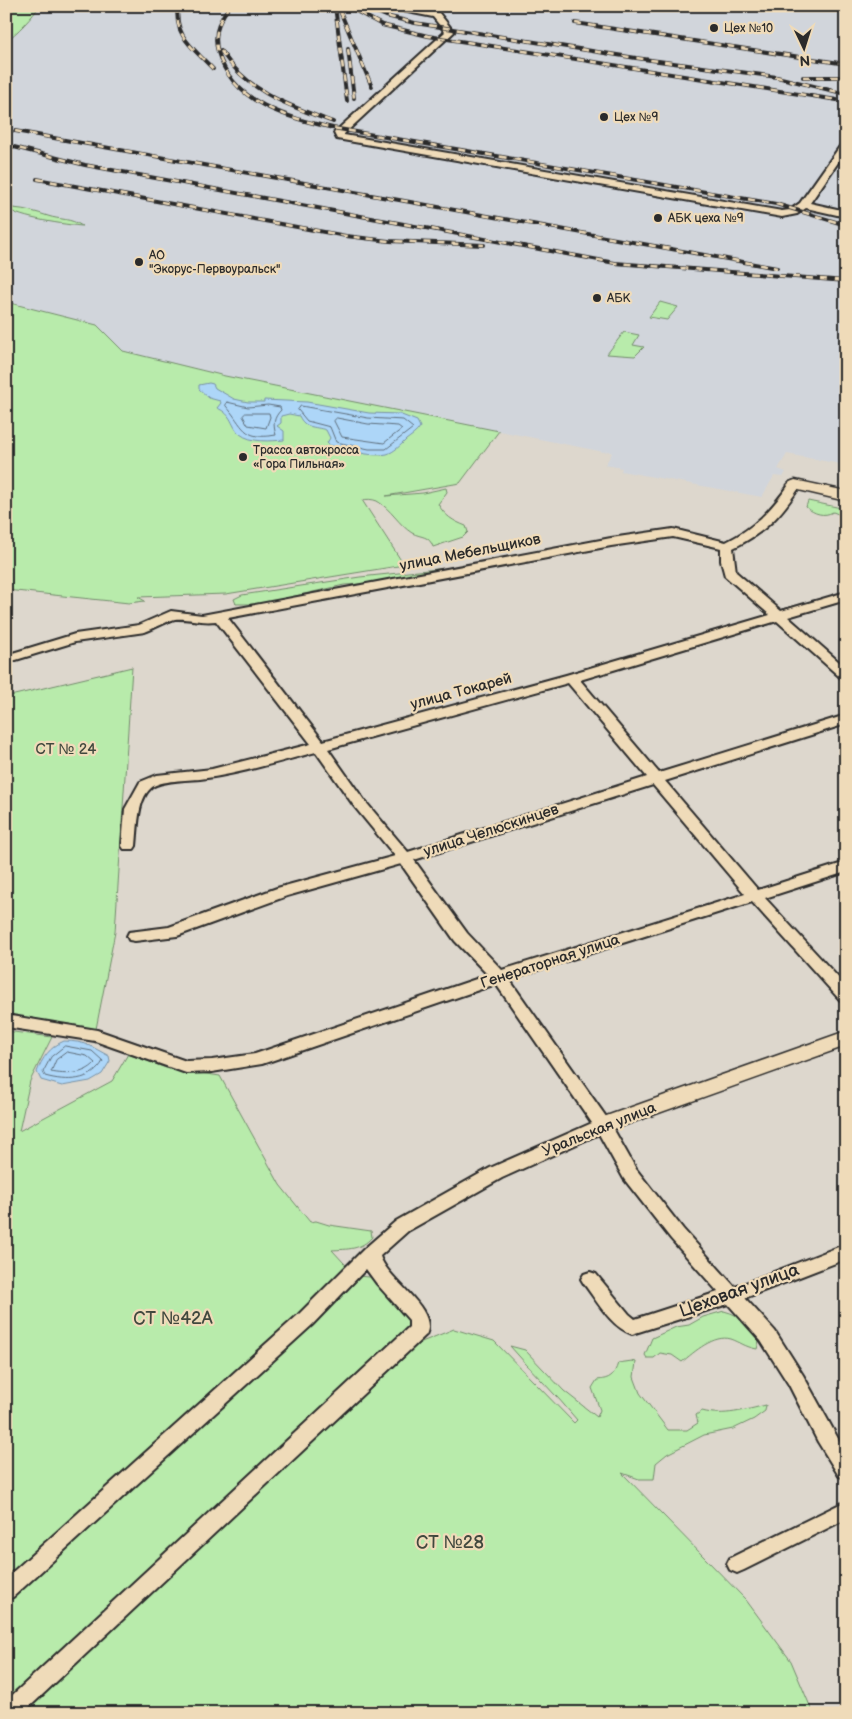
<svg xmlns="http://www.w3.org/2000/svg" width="852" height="1719" font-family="'Balsamiq Sans',sans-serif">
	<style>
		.built { fill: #d1d5db }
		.green { fill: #b8ebab; stroke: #728b6b }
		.water { fill: #add6f8; stroke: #7992a6 }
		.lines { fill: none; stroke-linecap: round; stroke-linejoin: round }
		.shore { stroke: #5f6f7d; stroke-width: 1 }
		.minor-casing { stroke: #2b2b2b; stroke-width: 4 }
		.tertiary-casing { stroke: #2b2b2b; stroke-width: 3 }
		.minor { fill: #efdbb9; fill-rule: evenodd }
		.tertiary { fill: #efdbb9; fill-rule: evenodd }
		.rail-casing { stroke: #2b2b2b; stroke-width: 4 }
		.rail { stroke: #efdbb9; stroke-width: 2.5; stroke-dasharray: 7; stroke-linecap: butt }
		.poi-dot { fill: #2b2b2b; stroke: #efdbb9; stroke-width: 2 }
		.labels { text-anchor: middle; stroke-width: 4.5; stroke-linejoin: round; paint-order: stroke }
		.far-poi-label { font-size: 12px; fill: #2b2b2b; stroke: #efdbb9; text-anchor: start }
		.street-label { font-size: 15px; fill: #2b2b2b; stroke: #efdbb9 }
		.park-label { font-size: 15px; fill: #40483e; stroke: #efdbb9 }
		.near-street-label { font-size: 18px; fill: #2b2b2b; stroke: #efdbb9 }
		.near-park-label { font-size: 18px; fill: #40483e; stroke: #efdbb9 }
	</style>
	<rect width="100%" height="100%" fill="#ddd7cd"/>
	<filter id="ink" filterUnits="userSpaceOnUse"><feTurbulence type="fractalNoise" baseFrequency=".02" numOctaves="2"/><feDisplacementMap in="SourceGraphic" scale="10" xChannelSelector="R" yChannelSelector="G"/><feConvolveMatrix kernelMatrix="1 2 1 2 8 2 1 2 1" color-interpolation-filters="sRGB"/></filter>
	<g filter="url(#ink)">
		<path class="built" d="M 6,6 L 846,6 L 846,465 L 787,454 L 778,469 L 786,472 L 783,477 L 774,476 L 762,497 L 621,471 L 622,468 L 605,465 L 612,453 L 608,451 L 604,452 L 225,376 L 123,351 L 97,325 L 6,302 Z"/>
		<g class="green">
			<path d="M 6,6 L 39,6 C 35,15 15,35 6,41 Z"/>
			<path d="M 13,208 C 26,209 36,212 48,216 C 60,220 71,218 82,226 C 68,225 17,218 9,209 Z"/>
			<path d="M 6,302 L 97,325 L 123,351 L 225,376 L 499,431 L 460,483 L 386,496 L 423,493 L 446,488 L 447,492 L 438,504 C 445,516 453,521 466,526 L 468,532 L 463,537 L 433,547 C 429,535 422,538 412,533 C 399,525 391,509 377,501 C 372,499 367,499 362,500 L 404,565 L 226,594 L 138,597 L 145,601 L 129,603 L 6,590 Z"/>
			<path d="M 660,302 L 678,307 L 667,320 L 649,317 Z"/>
			<path d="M 624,332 L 639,335 L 633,345 L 644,347 L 635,356 L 607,354 Z"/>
			<path d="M 808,501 L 846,509 L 846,517 L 833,512 C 824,517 814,514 806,507 Z"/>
			<path d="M 447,568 L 376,583 L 344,585 L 260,604 L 236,604 L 234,599 L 242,595 L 360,577 Z"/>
			<path d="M 132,667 L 115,932 L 96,1029 L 6,1014 L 6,697 Z"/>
			<path d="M 6,1031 L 52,1037 L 30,1081 L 19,1131 L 112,1081 L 128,1054 L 166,1068 L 220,1076 L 280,1185 L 310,1222 L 316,1221 L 329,1225 L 371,1231 L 372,1237 C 361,1250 348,1249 332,1250 L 356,1276 L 370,1277 L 409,1317 L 410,1326 L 6,1701 Z"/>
			<path d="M 724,1311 C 743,1316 749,1324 759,1341 L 757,1349 C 745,1347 740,1342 731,1339 C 714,1334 694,1352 682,1362 L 672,1355 L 660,1353 L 654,1358 L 647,1358 L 645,1355 L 652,1338 L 676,1327 L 689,1325 L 703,1317 Z"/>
			<path d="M 454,1329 L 494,1341 L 574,1423 L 577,1420 C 556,1394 532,1372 510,1346 L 525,1350 L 564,1391 L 597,1417 L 600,1410 L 592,1388 L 597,1380 C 610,1379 614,1376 618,1363 L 632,1361 L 636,1362 L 634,1377 L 640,1393 L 668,1430 L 687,1430 L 698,1423 L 696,1415 L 702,1411 C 724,1417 745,1410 766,1405 L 765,1411 L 754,1419 L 733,1429 L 704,1435 L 667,1454 L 656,1463 L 654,1479 L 639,1479 L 622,1473 L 746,1600 L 791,1661 L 813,1713 L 19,1713 L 409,1347 Z"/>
		</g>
		<g class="water">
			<path d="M 209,383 L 213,384 L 215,388 L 234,399 L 248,402 L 264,402 L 264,400 L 307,402 L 369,413 L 399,414 L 417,421 L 420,427 C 417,433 411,436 406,440 C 401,445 394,452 387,454 C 372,458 344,449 329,445 L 327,443 L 330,438 L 326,430 C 314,426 305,429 299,416 L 289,414 L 281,416 L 281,423 L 277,426 L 284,431 L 284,440 C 271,441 251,443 240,434 C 231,427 233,414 217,408 L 221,403 L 220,401 L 209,398 L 199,389 L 199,385 Z"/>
			<path d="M 64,1041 C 85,1041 92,1047 109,1056 L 110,1061 L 102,1074 L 90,1081 L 62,1086 L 41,1080 L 37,1072 C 42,1058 50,1047 64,1041 Z"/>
		</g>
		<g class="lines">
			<g class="shore">
				<path d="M 227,402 L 248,407 L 268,405 L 280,407 L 281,410 C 273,418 273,425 276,435 C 242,441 244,426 226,406 Z"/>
				<path d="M 301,406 L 368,418 L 403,420 L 413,428 L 386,449 L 369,449 L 336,442 L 330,427 L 307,421 L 298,410 Z"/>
				<path d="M 246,413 L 269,413 L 270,417 L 266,428 L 248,425 L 243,416 Z"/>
				<path d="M 337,418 L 368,424 L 398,426 L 402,429 L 384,443 L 342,437 L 334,421 Z"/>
				<path d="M 65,1046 L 92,1051 L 103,1061 C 92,1082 66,1082 45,1076 L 43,1072 L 51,1057 Z"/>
				<path d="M 67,1052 L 87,1056 L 95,1063 C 84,1075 66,1075 51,1072 L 56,1060 Z"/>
			</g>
			<defs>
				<g id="minor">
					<path d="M 377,6 L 398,6 L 439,13 L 454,32 L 344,134 L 344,135 L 782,211 L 790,210 L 800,203 L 843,142 L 846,141 L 846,151 L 810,203 L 846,211 L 846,217 L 806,208 L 797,214 L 782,217 L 337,139 L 334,133 L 336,131 L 445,32 L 433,17 Z"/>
					<path d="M 795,481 L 801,485 C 781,515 766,532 733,548 L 736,572 L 781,611 L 846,592 L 846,600 L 788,617 L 846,668 L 846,679 L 841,678 L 777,621 L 580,680 L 659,773 L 846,715 L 846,724 L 665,781 L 758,890 L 846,862 L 846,872 L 765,898 L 846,986 L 846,1001 L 840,1000 L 752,902 L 509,979 L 609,1121 L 636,1169 L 683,1229 L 735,1287 L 846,1244 L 846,1259 L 745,1298 L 775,1331 L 803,1375 L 846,1453 L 846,1478 L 839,1476 L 818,1442 L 789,1385 L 761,1341 L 728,1304 L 632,1334 C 611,1327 597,1301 584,1284 L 581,1279 L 584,1274 L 590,1272 L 596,1274 L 629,1314 L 635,1319 L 718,1292 L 671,1239 L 624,1179 L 599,1134 L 502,1178 L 408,1231 L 380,1256 C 387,1280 439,1309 426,1335 L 23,1713 L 6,1713 L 6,1701 L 409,1327 L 409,1320 L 377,1284 L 366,1269 L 312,1325 L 13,1597 L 6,1600 L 6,1578 L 298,1315 L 364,1249 L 396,1221 L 490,1168 L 592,1123 L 496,984 L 262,1064 L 212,1072 L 186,1073 L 95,1041 L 6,1027 L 6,1015 L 97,1030 L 186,1061 L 212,1060 L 255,1054 L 488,975 L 455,941 L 401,864 L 287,896 L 177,936 L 135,941 L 129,940 L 127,936 L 129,932 L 169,927 L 277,888 L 395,856 L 354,806 L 316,752 C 278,762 239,774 200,779 C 188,780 160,780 151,788 C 137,800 138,829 136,846 L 134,849 L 124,849 L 122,846 L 125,809 L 140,782 L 157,775 L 212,769 L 311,744 L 216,621 C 199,623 189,618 175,619 C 170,620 153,629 145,632 L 75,642 L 6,663 L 6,655 L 75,634 L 139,625 L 171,611 L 202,615 L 611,538 L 673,529 L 726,542 C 755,528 772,509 791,482 ZM 673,537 L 721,548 L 721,561 L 725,576 L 770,615 L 566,675 L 323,741 L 228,618 L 611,546 ZM 568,683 L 647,777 L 408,852 L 364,800 L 328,749 ZM 653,785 L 745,894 L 502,970 L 467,933 L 414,860 Z"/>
					<path d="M 846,1501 L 846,1519 L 744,1570 L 737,1573 L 730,1570 L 727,1564 L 730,1558 Z"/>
				</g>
				<g id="tertiary">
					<path d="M 795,480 L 846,491 L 846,501 L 790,488 L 787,485 L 790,482 Z"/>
					<path d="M 846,1031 L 846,1046 L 611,1130 L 603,1133 L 595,1130 L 592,1125 L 595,1120 Z"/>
				</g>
			</defs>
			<use href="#minor" class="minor-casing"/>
			<use href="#tertiary" class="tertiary-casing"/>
			<use href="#minor" class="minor"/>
			<use href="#tertiary" class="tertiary"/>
			<defs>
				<g id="rail">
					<path d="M 178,6 C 173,37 195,49 213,69"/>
					<path d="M 230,6 C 219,19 213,35 218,52 C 233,104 287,117 333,128 L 776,204 L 846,225"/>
					<path d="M 335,6 L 347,101"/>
					<path d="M 347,6 L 382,25 L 428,36 L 837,100"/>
					<path d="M 362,6 L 386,16 L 415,23 L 636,58 L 777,77 L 846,94"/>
					<path d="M 340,11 L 372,87"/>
					<path d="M 575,23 L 846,64"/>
					<path d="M 348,49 L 354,98"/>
					<path d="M 221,51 C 249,93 288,105 333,122"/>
					<path d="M 803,77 L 846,77"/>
					<path d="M 15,131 L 777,268"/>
					<path d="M 6,145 L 85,165 L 615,263 L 846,281"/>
					<path d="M 37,179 L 346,236 L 389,241 L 484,245"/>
				</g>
			</defs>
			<use href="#rail" class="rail-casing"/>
			<use href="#rail" class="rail"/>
		</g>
	</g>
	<g class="poi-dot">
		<circle cx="714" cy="28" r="5"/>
		<circle cx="604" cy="117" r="5"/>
		<circle cx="658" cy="218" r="5"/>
		<circle cx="139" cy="262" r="5"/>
		<circle cx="597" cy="298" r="5"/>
		<circle cx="243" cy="457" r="5"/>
	</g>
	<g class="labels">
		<g class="far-poi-label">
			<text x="724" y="32">Цех №10</text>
			<text x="614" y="121">Цех №9</text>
			<text x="668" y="222">АБК цеха №9</text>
			<text x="149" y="259">АО<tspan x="149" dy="14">"Экорус-Первоуральск"</tspan></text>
			<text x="607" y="302">АБК</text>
			<text x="253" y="454">Трасса автокросса<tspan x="253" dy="14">«Гора Пильная»</tspan></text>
		</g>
		<g class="street-label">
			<text transform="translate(470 552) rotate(-11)" y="5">улица Мебельщиков</text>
			<text transform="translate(461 691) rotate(-15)" y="5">улица Токарей</text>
			<text transform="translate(491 830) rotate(-18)" y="5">улица Челюскинцев</text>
			<text transform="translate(550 961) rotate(-18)" y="5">Генераторная улица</text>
			<text transform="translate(599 1129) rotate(-22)" y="5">Уральская улица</text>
		</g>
		<g class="park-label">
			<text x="66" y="754">СТ № 24</text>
		</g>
		<g class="near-street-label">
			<text transform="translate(739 1290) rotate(-20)" y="6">Цеховая улица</text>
		</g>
		<g class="near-park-label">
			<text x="173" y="1324">СТ №42А</text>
			<text x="450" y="1548">СТ №28</text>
		</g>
	</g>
	<rect width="852" height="1719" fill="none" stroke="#efdbb9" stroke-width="25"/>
	<rect x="12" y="12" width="827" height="1694" fill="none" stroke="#2b2b2b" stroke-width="2" filter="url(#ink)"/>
	<g transform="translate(804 48) rotate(176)" stroke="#efdbb9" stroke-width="4" paint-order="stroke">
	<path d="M0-4L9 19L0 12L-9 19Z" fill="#2b2b2b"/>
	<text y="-8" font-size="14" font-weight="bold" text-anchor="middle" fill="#2b2b2b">N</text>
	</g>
</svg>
